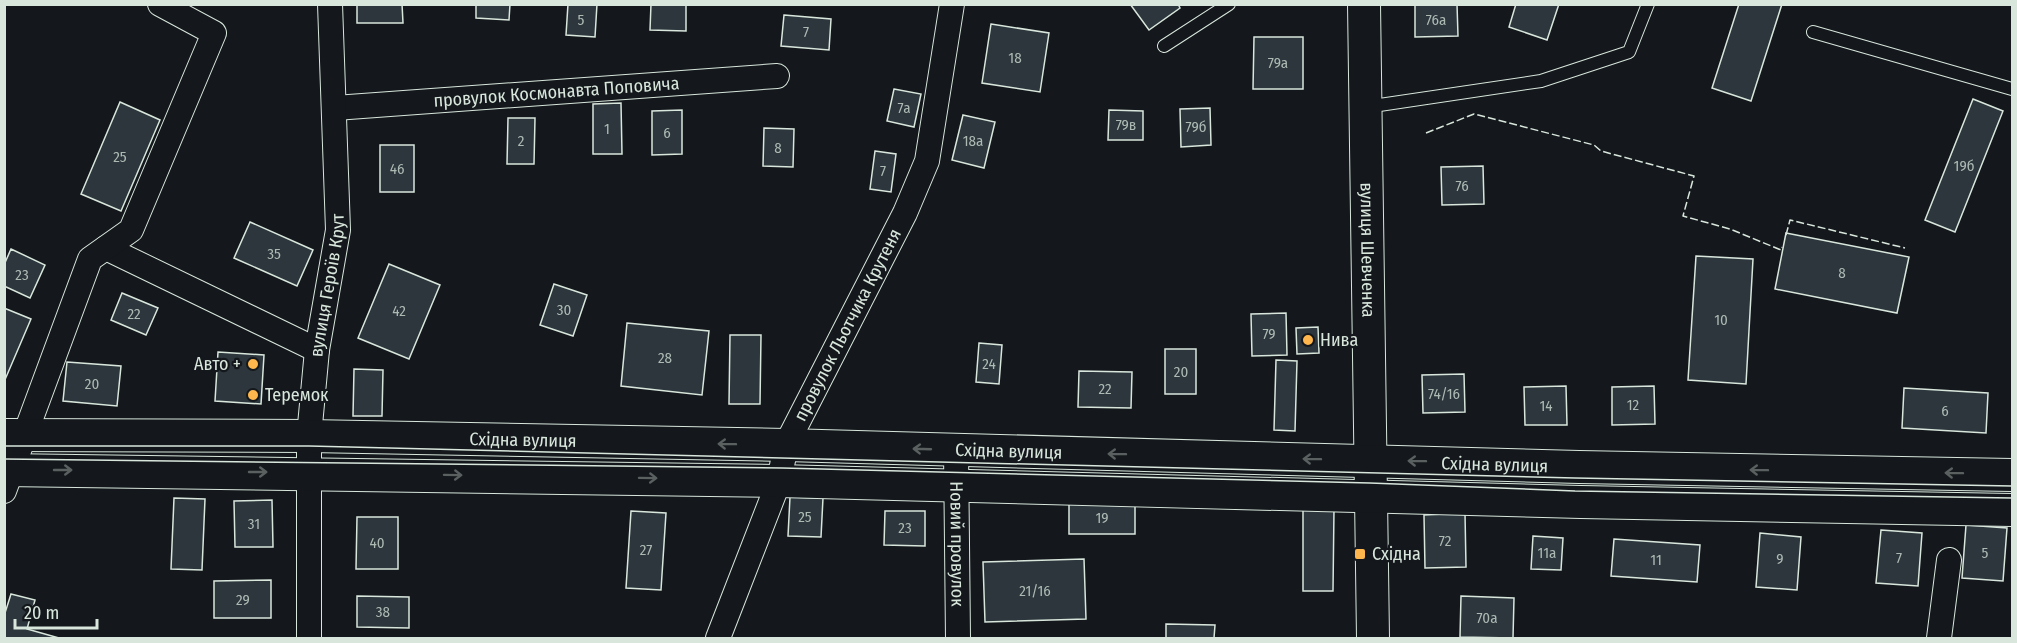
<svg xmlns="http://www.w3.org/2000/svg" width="2017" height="643" font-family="'Fira Sans Condensed',sans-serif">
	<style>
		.building { fill: #2c363c; stroke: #d8e6dc; stroke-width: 1.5 }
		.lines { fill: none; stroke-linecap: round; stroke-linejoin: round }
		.service-casing { stroke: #d8e6dc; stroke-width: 14 }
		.minor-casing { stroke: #d8e6dc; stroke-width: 26 }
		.tertiary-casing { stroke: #d8e6dc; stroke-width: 34 }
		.service { stroke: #14181c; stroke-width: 12 }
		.minor { stroke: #14181c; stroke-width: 24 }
		.tertiary { stroke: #14181c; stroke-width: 32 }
		.tram { stroke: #d8e6dc; stroke-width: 1.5 }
		.fence { stroke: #d8e6dc; stroke-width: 1.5; stroke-dasharray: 8 3; stroke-linecap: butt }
		.oneway { stroke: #59605f }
		.poi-dot { fill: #ffb74d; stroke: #14181c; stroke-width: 2 }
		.labels { text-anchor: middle; stroke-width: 4.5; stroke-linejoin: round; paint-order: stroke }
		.number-label { font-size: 15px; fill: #adbab4 }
		.street-label { font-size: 18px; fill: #d8e6dc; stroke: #14181c }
		.poi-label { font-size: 18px; fill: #d8e6dc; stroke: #14181c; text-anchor: start }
	</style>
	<rect width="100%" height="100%" fill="#14181c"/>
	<g class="building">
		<path d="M 357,4 L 402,4 L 403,23 L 357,23 Z"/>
		<path d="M 476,4 L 510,4 L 509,20 L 476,18 Z"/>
		<path d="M 568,4 L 597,4 L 595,37 L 566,35 Z"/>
		<path d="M 651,4 L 686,4 L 686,31 L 650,30 Z"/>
		<path d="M 1130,4 L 1178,4 L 1180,8 L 1149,30 Z"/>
		<path d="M 1415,4 L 1457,4 L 1458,36 L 1415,37 Z"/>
		<path d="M 1516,4 L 1559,4 L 1547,40 L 1509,27 Z"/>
		<path d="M 1739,4 L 1782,4 L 1751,101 L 1712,88 Z"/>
		<path d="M 784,15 L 831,19 L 829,50 L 781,46 Z"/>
		<path d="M 991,24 L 1049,33 L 1040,92 L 982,83 Z"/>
		<path d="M 1254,37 L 1303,37 L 1303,89 L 1253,89 Z"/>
		<path d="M 894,89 L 921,94 L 914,127 L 887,121 Z"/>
		<path d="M 1973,99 L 2003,111 L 1955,232 L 1925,220 Z"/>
		<path d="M 120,102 L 160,120 L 121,211 L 81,194 Z"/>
		<path d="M 621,103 L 622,154 L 593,154 L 593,104 Z"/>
		<path d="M 1210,108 L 1211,145 L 1181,147 L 1180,109 Z"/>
		<path d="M 682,110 L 682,154 L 652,155 L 652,111 Z"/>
		<path d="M 1109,110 L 1143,111 L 1143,140 L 1108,140 Z"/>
		<path d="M 963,115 L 995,122 L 984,168 L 952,160 Z"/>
		<path d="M 508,118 L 535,118 L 534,164 L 507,164 Z"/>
		<path d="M 764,128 L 794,129 L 793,167 L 763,166 Z"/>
		<rect x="380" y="145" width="34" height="47"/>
		<path d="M 875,151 L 896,154 L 891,192 L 870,189 Z"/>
		<path d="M 1483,166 L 1484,204 L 1442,205 L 1441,167 Z"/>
		<path d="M 250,222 L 313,250 L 297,286 L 234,258 Z"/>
		<path d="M 1786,233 L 1909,257 L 1897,313 L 1775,289 Z"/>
		<path d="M 11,249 L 45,265 L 30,298 L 4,286 L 4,265 Z"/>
		<path d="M 1696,256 L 1753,259 L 1746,384 L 1688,380 Z"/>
		<path d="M 389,264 L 440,285 L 409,359 L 358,338 Z"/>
		<path d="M 554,284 L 587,295 L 573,336 L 540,325 Z"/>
		<path d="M 122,293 L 158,308 L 146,335 L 111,320 Z"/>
		<path d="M 4,308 L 31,319 L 4,382 Z"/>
		<path d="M 1286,313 L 1287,355 L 1252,356 L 1251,314 Z"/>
		<path d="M 627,323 L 709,331 L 702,395 L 621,386 Z"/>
		<path d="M 1318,327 L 1319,353 L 1297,354 L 1296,328 Z"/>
		<path d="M 730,335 L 761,335 L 760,404 L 729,404 Z"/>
		<path d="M 979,343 L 1002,345 L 999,384 L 976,382 Z"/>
		<rect x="1165" y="349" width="31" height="45"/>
		<path d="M 218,352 L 264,355 L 261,404 L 215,401 Z"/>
		<path d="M 1276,360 L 1297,361 L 1295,431 L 1274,430 Z"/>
		<path d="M 67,362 L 121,366 L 117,406 L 63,401 Z"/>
		<path d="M 354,369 L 383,370 L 382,416 L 353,416 Z"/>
		<path d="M 1079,371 L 1132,372 L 1131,408 L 1078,407 Z"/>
		<path d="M 1464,374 L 1465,412 L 1423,413 L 1422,375 Z"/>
		<path d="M 1566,386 L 1567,425 L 1525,425 L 1524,387 Z"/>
		<path d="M 1654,386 L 1655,424 L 1612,425 L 1612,387 Z"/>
		<path d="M 1904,388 L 1988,393 L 1986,433 L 1902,428 Z"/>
		<path d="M 790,497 L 823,498 L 821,537 L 788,536 Z"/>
		<path d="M 174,498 L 205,499 L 202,570 L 171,569 Z"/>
		<path d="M 272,500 L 273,547 L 235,547 L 234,501 Z"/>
		<rect x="1069" y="501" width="66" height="33"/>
		<path d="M 1303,509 L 1334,509 L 1333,591 L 1303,591 Z"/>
		<path d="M 631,511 L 666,513 L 661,590 L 626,588 Z"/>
		<path d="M 885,511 L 925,511 L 925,546 L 884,545 Z"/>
		<path d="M 1465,513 L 1466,567 L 1425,568 L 1424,515 Z"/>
		<path d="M 357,517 L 398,517 L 398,569 L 356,569 Z"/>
		<path d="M 1966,525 L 2007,528 L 2003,581 L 1962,578 Z"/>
		<path d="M 1881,530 L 1922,533 L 1918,586 L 1876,583 Z"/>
		<path d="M 1760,533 L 1801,537 L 1797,590 L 1756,587 Z"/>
		<path d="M 1533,536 L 1563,538 L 1561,570 L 1531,569 Z"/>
		<path d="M 1614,539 L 1700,545 L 1697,582 L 1611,576 Z"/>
		<path d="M 1084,559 L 1086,619 L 985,622 L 983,562 Z"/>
		<path d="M 271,580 L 271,618 L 214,618 L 214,581 Z"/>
		<path d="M 11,594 L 35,600 L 27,629 L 59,638 L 4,638 L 4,616 Z"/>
		<path d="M 357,596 L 409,597 L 409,628 L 357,627 Z"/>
		<path d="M 1461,596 L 1514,598 L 1513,638 L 1460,637 Z"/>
		<path d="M 1166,624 L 1215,625 L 1214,638 L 1166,638 Z"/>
	</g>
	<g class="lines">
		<defs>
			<g id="service">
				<path d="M 1813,32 L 2012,89"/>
				<path d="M 1164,46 L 1229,4"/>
				<path d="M 1366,107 L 1541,81 L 1629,52 L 1648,4"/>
			</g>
			<g id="minor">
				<path id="s1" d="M 335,108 L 777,76"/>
				<path d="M 106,248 L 317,350"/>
				<path id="s2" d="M 956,450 L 958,638"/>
				<path d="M 4,491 L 90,259 L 131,230 L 214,33 L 160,4"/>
				<path id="s3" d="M 309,638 L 309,436 L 317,350 L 338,230 L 330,4"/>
				<path id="s4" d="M 718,638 L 779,481 L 786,445 L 905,213 L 927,161 L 952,4"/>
				<path d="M 1939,638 L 1949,560"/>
			</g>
			<g id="tertiary">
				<path id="s5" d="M 1364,4 L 1373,638"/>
				<path id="s6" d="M 4,435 L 309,436 L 786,445 L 1579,467 L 2012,475"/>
				<path d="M 4,470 L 779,481 L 1581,502 L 2012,510"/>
			</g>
		</defs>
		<use href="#service" class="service-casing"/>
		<use href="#minor" class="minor-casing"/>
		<use href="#tertiary" class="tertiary-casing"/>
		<use href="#service" class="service"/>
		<use href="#minor" class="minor"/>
		<use href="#tertiary" class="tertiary"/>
		<g class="tram">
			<path d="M 4,446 L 309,446 L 1575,478 L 2012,486"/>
			<path d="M 4,459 L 782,468 L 1370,483 L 1575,491 L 2012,498"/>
		</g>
		<g class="fence">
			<path d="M 1426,133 L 1474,114 L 1594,145 L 1601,151 L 1694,176 L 1683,216 L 1730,229 L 1781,250 L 1782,247"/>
			<path d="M 1786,235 L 1790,220 L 1905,248"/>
		</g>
	</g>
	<defs><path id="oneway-shaft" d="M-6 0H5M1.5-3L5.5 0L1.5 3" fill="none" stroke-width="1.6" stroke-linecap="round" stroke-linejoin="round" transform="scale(1.5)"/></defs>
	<g class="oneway">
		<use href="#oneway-shaft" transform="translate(727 444) rotate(-179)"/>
		<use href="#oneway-shaft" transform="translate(922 449) rotate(-178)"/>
		<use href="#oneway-shaft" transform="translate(1117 454) rotate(-179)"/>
		<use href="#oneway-shaft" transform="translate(1312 459) rotate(-179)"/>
		<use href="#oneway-shaft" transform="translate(1417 461) rotate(-179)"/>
		<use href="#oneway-shaft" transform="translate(63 470)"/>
		<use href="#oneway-shaft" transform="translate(1759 470) rotate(-179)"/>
		<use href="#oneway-shaft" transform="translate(258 472)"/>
		<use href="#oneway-shaft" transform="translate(1954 473) rotate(-179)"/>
		<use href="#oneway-shaft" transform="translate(453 475) rotate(1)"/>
		<use href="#oneway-shaft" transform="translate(648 478) rotate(1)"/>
	</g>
	<g class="poi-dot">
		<circle cx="1308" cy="340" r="6"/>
		<circle cx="253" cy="364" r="6"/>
		<circle cx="253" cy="395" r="6"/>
		<rect x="1354" y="548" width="12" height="12" rx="3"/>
	</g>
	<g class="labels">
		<g class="number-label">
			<text x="581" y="25">5</text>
			<text x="1436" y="25">76а</text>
			<text x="806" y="37">7</text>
			<text x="1015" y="63">18</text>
			<text x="1278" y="68">79а</text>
			<text x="904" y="113">7а</text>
			<text x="1126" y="130">79в</text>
			<text x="1196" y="132">79б</text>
			<text x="607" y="134">1</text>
			<text x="667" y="138">6</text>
			<text x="521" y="146">2</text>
			<text x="973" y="146">18а</text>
			<text x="778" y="153">8</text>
			<text x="120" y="162">25</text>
			<text x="1964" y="171">19б</text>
			<text x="397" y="174">46</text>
			<text x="883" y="176">7</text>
			<text x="1462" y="191">76</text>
			<text x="274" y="259">35</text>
			<text x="1842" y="278">8</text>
			<text x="22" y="280">23</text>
			<text x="564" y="315">30</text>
			<text x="399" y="316">42</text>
			<text x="134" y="319">22</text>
			<text x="1721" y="325">10</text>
			<text x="1269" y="339">79</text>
			<text x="665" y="363">28</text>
			<text x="989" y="369">24</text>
			<text x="1181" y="377">20</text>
			<text x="92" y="389">20</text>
			<text x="1105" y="394">22</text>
			<text x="1444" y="399">74/16</text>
			<text x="1633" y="410">12</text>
			<text x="1546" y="411">14</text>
			<text x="1945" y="416">6</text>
			<text x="805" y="522">25</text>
			<text x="1102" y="523">19</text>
			<text x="254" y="529">31</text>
			<text x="905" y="533">23</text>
			<text x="1445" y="546">72</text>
			<text x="377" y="548">40</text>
			<text x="646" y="555">27</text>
			<text x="1547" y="558">11а</text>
			<text x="1985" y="558">5</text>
			<text x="1899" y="563">7</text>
			<text x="1780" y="564">9</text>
			<text x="1656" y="565">11</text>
			<text x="1035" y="596">21/16</text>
			<text x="243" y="605">29</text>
			<text x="383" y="617">38</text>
			<text x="1487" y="623">70а</text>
		</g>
		<g class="street-label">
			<text dy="6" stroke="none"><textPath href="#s1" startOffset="222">провулок Космонавта Поповича</textPath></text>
			<text dy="6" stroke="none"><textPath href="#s5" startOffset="246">вулиця Шевченка</textPath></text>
			<text dy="6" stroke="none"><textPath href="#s3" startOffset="354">вулиця Героїв Крут</textPath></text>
			<text dy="6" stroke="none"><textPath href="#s4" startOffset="340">провулок Льотчика Крутеня</textPath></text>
			<text dy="6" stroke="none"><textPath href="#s6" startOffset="519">Східна вулиця</textPath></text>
			<text dy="6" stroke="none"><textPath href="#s6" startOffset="1005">Східна вулиця</textPath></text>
			<text dy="6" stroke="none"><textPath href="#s6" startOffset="1491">Східна вулиця</textPath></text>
			<text dy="6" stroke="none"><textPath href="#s2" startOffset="94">Новий провулок</textPath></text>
		</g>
		<g class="poi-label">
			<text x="1320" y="346">Нива</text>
			<text x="241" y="370" text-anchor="end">Авто +</text>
			<text x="265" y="401">Теремок</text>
			<text x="1372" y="560">Східна</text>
		</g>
	</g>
	<rect width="2017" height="643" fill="none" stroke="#d8e6dc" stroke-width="12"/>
	<path d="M15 619v9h82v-9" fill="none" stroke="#d8e6dc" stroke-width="3"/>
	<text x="24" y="619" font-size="18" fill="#d8e6dc" stroke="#14181c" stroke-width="4.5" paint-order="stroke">20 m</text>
</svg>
